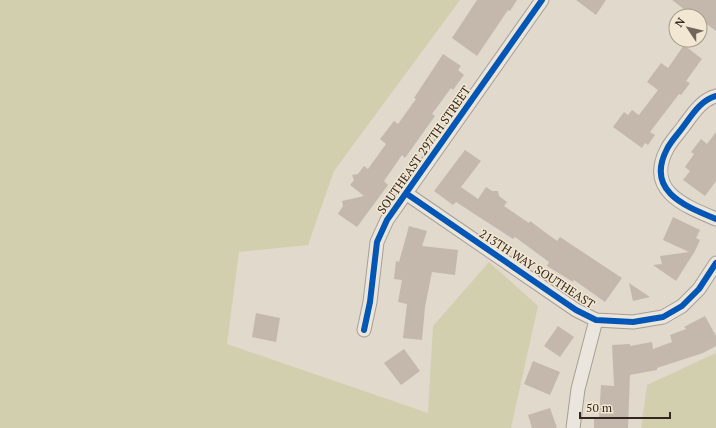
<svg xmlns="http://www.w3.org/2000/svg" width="716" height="428" font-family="'PT Serif',serif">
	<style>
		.green { fill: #d2cfaf }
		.building { fill: #c4b8ad }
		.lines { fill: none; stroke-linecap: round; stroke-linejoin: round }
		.minor-casing { stroke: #a69f95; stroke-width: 15 }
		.minor { stroke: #eae5dd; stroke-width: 13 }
		.cycleway-casing { stroke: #f2e7d2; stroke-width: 8 }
		.cycleway { stroke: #0057b8; stroke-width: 6 }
		.labels { text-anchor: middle; stroke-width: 3; stroke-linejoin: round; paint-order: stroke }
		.street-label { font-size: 12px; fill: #34281e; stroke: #f2e7d2 }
	</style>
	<rect width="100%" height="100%" fill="#e1d9cc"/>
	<g class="green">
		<path d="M 0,0 L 460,0 L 334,171 L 308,245 L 239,252 L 227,344 L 428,413 L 433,326 L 489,262 L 538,306 L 511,428 L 0,428 Z"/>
		<path d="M 716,353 L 716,428 L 641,428 L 647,385 Z"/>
	</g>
	<g class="building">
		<path d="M 477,0 L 517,0 L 510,11 L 508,10 L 477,56 L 452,38 Z"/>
		<path d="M 576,0 L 606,0 L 596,15 Z"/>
		<path d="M 672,0 L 716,0 L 716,31 L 700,19 L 700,16 L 693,16 Z"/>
		<path d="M 684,45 L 702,59 L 686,81 L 690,83 L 681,95 L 679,94 L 650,132 L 655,135 L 648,145 L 645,143 L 642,148 L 613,127 L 624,112 L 628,115 L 632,110 L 639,115 L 658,90 L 647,82 L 661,63 L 668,68 Z"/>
		<path d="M 443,54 L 461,66 L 458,70 L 464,75 L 453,90 L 451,88 L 432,114 L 435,116 L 405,158 L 402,155 L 384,181 L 388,185 L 357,227 L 338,214 L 343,206 L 342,201 L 364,196 L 350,185 L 354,180 L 352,175 L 358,174 L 364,166 L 368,169 L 386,144 L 380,139 L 394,121 L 398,124 L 416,99 L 414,98 Z"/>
		<path d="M 716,132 L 716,181 L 705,196 L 683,180 L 690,171 L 685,167 L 694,154 L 691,152 L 701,139 L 707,144 Z"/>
		<path d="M 465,150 L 481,161 L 461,187 L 478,199 L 486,187 L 492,191 L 498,191 L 499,196 L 507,202 L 504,206 L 529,223 L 530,221 L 557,241 L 560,237 L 622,278 L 605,302 L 574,280 L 573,282 L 547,266 L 549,262 L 515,237 L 513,239 L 456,202 L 453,205 L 434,191 Z"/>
		<path d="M 673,217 L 700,230 L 696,238 L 700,240 L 695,251 L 676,281 L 653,265 L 662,264 L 660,256 L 689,252 L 663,240 Z"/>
		<path d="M 409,226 L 427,231 L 422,246 L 458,250 L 455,275 L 432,272 L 425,307 L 422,340 L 403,338 L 407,304 L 398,302 L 402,280 L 394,279 L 396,261 L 399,262 Z"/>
		<path d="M 629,283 L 650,297 L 633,301 Z"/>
		<path d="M 256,313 L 280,318 L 276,342 L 252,337 Z"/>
		<path d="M 705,316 L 716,336 L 716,346 L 703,353 L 657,368 L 657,370 L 630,375 L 628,428 L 594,428 L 594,419 L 599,419 L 601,385 L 614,386 L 612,345 L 630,344 L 630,346 L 652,342 L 653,349 L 672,342 L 670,335 L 686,329 L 684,327 Z"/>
		<path d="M 558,326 L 574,337 L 560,357 L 544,346 Z"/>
		<path d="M 404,349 L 420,371 L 401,385 L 384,363 Z"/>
		<path d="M 533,361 L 560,372 L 550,395 L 524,384 Z"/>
		<path d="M 550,408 L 557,428 L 532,428 L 528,415 Z"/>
	</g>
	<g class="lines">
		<defs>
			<g id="minor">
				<path d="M 716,96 C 701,100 692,115 683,127 C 678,134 671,141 667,149 C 645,191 685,206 716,219"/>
				<path d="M 407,194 L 576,310 L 596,320 L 633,322 L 663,317 L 682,306 L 699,289 L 716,263"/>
				<path d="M 364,330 L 370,302 L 377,242 L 387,220 L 542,0"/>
				<path d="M 573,428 L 578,389 L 596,320"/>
			</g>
		</defs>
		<use href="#minor" class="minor-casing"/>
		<use href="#minor" class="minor"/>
		<defs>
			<g id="cycleway">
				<path d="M 716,96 C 701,100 692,115 683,127 C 678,134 671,141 667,149 C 645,191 685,206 716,219"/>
				<path d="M 407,194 L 576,310 L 596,320 L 633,322 L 663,317 L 682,306 L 699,289 L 716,263"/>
				<path d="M 364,330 L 370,302 L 377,242 L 387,220 L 542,0"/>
			</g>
		</defs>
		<use href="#cycleway" class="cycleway-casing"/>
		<use href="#cycleway" class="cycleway"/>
	</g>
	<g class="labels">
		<g class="street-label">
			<text transform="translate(424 150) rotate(-55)" y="4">SOUTHEAST 297TH STREET</text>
			<text transform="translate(537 269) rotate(33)" y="4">213TH WAY SOUTHEAST</text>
		</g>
	</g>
	<g transform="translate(688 28) rotate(305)"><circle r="19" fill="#f2e7d2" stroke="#a69b8a"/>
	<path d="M0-3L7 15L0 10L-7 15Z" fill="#71665b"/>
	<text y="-6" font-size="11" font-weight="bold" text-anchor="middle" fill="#34281e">N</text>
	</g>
	<path d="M580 412v6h90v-6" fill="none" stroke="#34281e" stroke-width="2"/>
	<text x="586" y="412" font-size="12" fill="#34281e" stroke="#f2e7d2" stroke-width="3" paint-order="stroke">50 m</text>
</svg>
